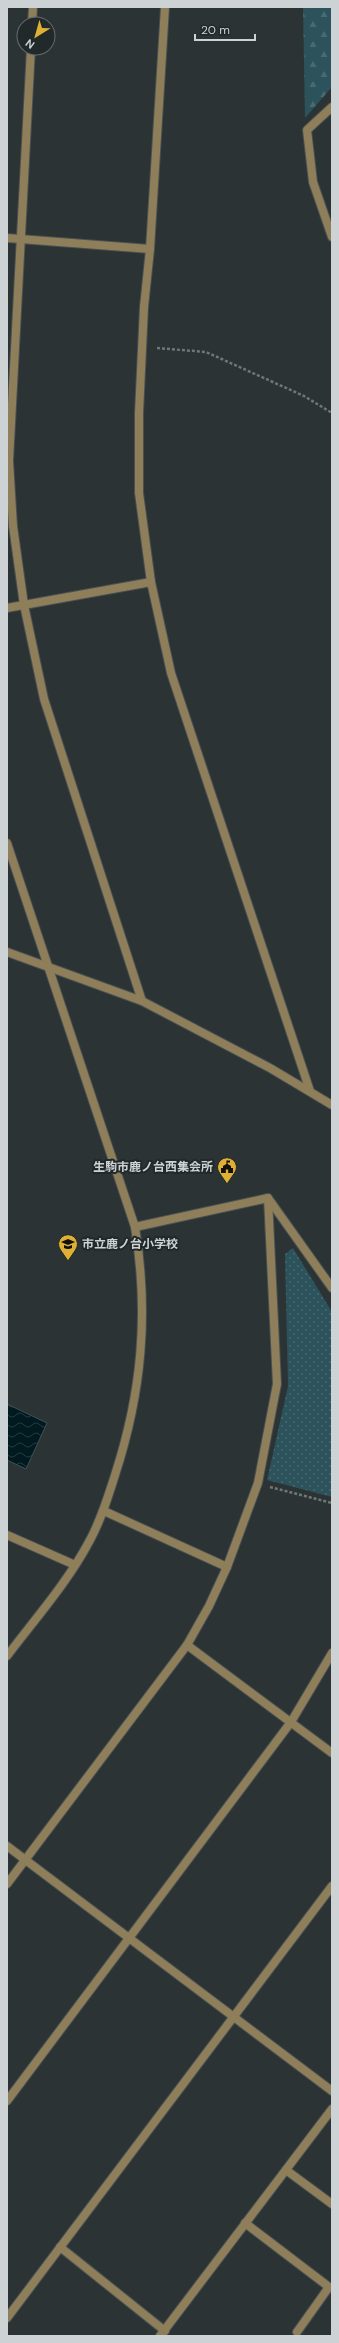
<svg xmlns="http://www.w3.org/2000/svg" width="339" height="2343" font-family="'DM Sans','Noto Sans JP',sans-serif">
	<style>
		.grass { fill: url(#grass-dots) }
		.forest { fill: url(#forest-firs) }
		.water { fill: url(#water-waves); stroke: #3e5156 }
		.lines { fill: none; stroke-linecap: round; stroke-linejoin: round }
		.minor-casing { stroke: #485052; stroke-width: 10 }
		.tertiary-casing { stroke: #485052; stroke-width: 10 }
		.path { stroke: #6f7678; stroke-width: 2.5; stroke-dasharray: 3 2; stroke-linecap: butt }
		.minor { stroke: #8e7e5a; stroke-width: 8 }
		.tertiary { stroke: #8e7e5a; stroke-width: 8 }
		.labels { text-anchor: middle; stroke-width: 4; stroke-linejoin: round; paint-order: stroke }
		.poi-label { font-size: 12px; font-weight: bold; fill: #cdd2d4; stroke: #21292b; text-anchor: end }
	</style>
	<defs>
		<pattern id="grass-dots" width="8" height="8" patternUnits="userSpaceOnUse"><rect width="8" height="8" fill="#2c525b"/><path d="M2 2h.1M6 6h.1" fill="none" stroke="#496a72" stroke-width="1.8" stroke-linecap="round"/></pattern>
		<pattern id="forest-firs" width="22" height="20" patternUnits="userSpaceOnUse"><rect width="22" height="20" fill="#2c525b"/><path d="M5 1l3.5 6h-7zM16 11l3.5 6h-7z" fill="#496a72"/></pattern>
		<pattern id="water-waves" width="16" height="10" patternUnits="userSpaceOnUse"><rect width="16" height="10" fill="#001a20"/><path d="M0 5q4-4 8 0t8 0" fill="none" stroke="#243a40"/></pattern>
	</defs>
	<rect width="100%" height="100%" fill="#2b3335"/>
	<path class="grass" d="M 293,1248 L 332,1312 L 332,1497 L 267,1480 L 288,1386 L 285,1254 Z"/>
	<path class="forest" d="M 303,7 L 332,7 L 332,87 L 305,118 Z"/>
	<path class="water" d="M 7,1404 L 47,1423 L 26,1469 L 7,1460 Z"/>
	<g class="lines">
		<defs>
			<g id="minor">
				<path d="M 165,7 L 150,249 L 144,307 L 139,413 L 139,493 L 151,582 L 171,673 L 310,1091"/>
				<path d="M 32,24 L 33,7"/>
				<path d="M 31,48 L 9,461 L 13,526 L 24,605 L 44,699 L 142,1001"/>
				<path d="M 332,107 L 307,130 L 313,182 L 332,237"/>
				<path d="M 7,238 L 150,249"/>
				<path d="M 7,608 L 151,582"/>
				<path d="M 135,1227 L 268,1198 L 332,1288"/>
				<path d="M 104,1511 L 227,1567"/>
				<path d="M 7,1535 L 75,1565"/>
				<path d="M 187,1645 L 332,1753"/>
				<path d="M 7,1884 L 187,1645 L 209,1606 L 227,1567 L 258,1483 L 277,1384 L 268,1198"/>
				<path d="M 7,2101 L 291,1722 L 332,1653"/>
				<path d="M 286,2170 L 332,2204"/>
				<path d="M 245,2223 L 329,2287 L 297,2332"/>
				<path d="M 60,2247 L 165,2331"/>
				<path d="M 7,2318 L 332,1886"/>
				<path d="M 160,2336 L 332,2109"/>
			</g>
			<g id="tertiary">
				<path d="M 7,843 L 135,1227 C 149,1313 142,1392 115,1475 C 108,1497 101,1520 90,1540 C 68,1582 35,1619 7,1656"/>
				<path d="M 7,952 L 142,1001 L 270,1068 L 332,1105"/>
				<path d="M 7,1846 L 332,2091"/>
			</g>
		</defs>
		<use href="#minor" class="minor-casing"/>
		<use href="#tertiary" class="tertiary-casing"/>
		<g class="path">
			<path d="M 157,348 L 206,352 L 304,396 L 332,413"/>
			<path d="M 270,1487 L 332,1503"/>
		</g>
		<use href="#minor" class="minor"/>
		<use href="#tertiary" class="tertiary"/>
	</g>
	<defs>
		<symbol id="civic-pin" viewBox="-11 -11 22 30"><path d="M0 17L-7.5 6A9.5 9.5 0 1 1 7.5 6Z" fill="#e0b034" stroke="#21292b"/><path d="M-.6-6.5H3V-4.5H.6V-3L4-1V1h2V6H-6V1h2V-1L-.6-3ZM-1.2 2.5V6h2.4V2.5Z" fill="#111"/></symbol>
		<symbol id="school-pin" viewBox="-11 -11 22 30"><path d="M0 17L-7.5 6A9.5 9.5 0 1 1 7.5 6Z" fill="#e0b034" stroke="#21292b"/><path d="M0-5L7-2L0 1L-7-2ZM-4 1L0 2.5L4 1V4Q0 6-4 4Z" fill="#111"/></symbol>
	</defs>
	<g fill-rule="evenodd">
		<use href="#civic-pin" x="216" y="1156" width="22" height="30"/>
		<use href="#school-pin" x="57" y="1233" width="22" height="30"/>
	</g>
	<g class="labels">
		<g class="poi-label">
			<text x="213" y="1171">生駒市鹿ノ台西集会所</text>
			<text x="82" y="1248" text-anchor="start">市立鹿ノ台小学校</text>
		</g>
	</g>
	<rect width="339" height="2343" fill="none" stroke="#cdd2d4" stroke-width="16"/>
	<g transform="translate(36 36) rotate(217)"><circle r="19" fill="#21292b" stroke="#666d6f"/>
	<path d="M0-3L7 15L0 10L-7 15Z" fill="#e0b034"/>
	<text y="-6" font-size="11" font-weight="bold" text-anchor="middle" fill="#cdd2d4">N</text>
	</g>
	<path d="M195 34v6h60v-6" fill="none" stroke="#cdd2d4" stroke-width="2"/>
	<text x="201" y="34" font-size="12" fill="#cdd2d4" stroke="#21292b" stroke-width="3" paint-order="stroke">20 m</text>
</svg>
